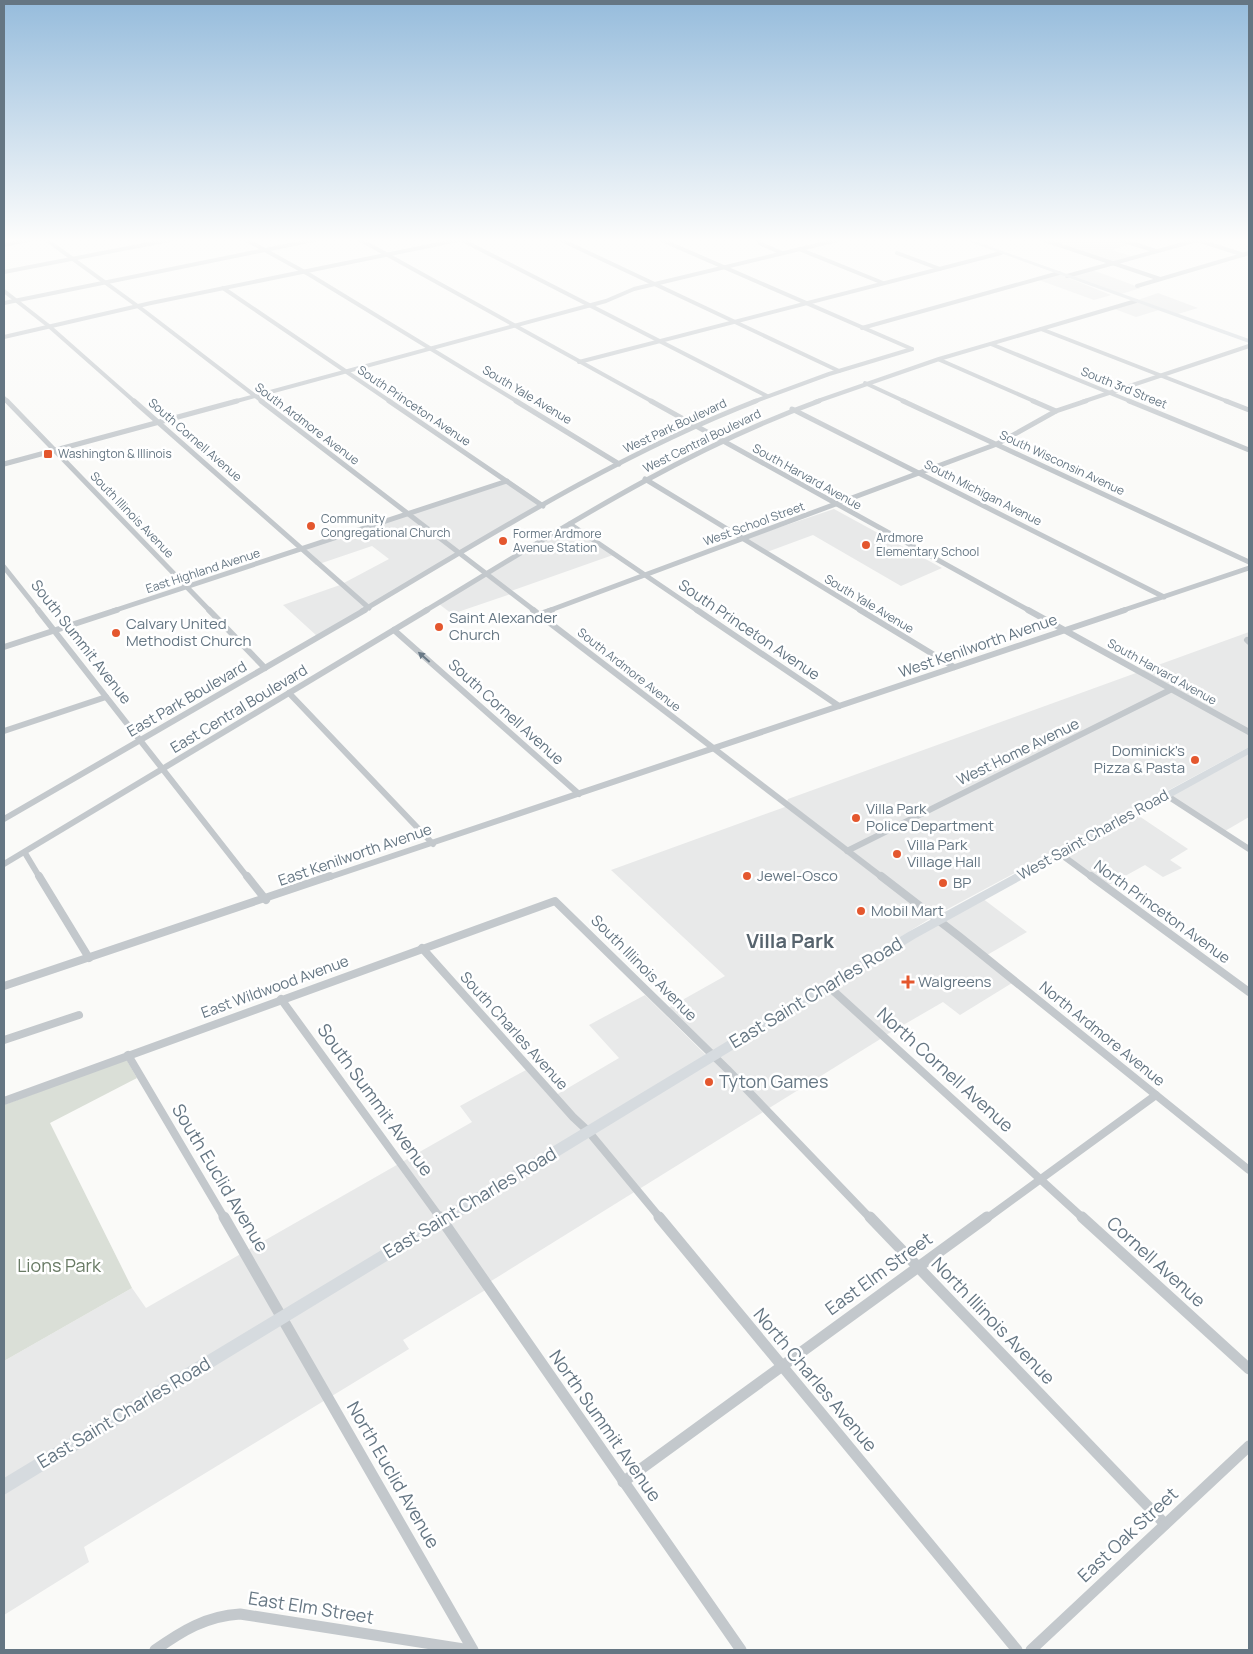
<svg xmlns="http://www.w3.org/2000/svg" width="1253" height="1654" font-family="Manrope,sans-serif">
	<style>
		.built { fill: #e8e9e9 }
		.green { fill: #dadfd7 }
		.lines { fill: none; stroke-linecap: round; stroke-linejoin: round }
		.street-far4 { stroke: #c3c8cc; stroke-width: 4 }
		.street-far3 { stroke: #c3c8cc; stroke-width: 5 }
		.street-far2 { stroke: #c3c8cc; stroke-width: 6 }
		.street-far1 { stroke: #c3c8cc; stroke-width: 8 }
		.street { stroke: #c3c8cc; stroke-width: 11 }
		.secondary { fill: #d6dbdf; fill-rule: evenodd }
		.oneway { fill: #6a7a87 }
		.poi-dot { fill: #e4572e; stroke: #fff; stroke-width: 2 }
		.labels { text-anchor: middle; stroke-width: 5; stroke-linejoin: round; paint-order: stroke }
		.far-street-label { font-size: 12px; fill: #657683; stroke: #fff }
		.far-poi-label { font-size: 12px; fill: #657683; stroke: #fff; text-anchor: start }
		.poi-label { font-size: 15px; fill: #657683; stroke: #fff; text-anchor: start }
		.street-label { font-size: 15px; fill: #657683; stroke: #fff }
		.near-street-label { font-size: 18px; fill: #657683; stroke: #fff }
		.near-poi-label { font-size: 18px; fill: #657683; stroke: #fff; text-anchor: start }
		.near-park-label { font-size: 18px; fill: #687a64; stroke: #fff }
		.district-label { font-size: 20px; font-weight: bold; fill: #57646e; stroke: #fff }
	</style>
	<rect width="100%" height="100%" fill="#fafaf8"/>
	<g class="built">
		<path d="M 1040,238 L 1113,238 L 1130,244 L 1112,250 L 1134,257 L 1112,263 Z"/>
		<path d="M 1089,269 L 1109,276 L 1141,288 L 1121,294 L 1067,275 Z"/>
		<path d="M 1056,273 L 1111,295 L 1094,300 L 1036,279 Z"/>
		<path d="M 1158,293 L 1198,308 L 1178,314 L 1138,300 Z"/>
		<path d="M 1136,302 L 1159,310 L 1136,317 L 1112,308 Z"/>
		<path d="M 509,480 L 544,504 L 317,636 L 283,605 L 340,585 L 389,559 L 372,546 L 316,565 L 298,548 Z"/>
		<path d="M 834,509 L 942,568 L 901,586 L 813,535 L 767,552 L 745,539 Z"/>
		<path d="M 571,525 L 613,555 L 511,591 L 490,574 Z"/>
		<path d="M 487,575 L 511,594 L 452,614 L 439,604 Z"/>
		<path d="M 1249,632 L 1249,747 L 931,918 L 713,1052 L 668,1008 L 725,976 L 611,870 L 785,807 L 788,799 Z"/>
		<path d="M 1249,752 L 1249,817 L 1225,831 L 1170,796 Z"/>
		<path d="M 1136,814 L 1188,849 L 1170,860 L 1182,868 L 1163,877 L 1145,865 L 1107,886 L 1063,854 Z"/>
		<path d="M 982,898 L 1027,932 L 987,955 L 943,920 Z"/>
		<path d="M 938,923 L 1012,983 L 960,1015 L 943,1002 L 886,1035 L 833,986 Z"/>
		<path d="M 828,988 L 882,1038 L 488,1283 L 446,1221 Z"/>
		<path d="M 645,995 L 706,1055 L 4,1482 L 4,1361 L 132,1288 L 146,1308 L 472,1122 L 460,1106 L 526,1070 L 551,1098 L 619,1058 L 589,1025 Z"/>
		<path d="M 441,1224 L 487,1289 L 403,1340 L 409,1349 L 84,1547 L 89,1562 L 4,1615 L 4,1491 Z"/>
	</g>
	<path class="green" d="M 126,1059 L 137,1078 L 50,1123 L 132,1288 L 4,1361 L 4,1105 Z"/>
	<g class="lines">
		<g class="street-far4">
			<path d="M 44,238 L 143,310 L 263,402"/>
			<path d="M 243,238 L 310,275 L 518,402"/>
			<path d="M 357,238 L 653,402"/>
			<path d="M 557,238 L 839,371"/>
			<path d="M 657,238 L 912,349"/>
			<path d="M 756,238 L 761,244 L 782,253"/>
			<path d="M 1038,238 L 1160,279"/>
			<path d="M 1115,238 L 1156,251"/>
			<path d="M 460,239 L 767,396"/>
			<path d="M 1197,240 L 1244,255"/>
			<path d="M 4,245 L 38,238"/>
			<path d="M 799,249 L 883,283"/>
			<path d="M 897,253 L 940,269"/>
			<path d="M 4,272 L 180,238"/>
			<path d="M 1067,276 L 1205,238"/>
			<path d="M 1137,286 L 1249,253"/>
			<path d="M 223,288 L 391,402"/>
			<path d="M 4,291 L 50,327 L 135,402"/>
			<path d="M 4,303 L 324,238"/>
			<path d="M 862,328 L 1059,273"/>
			<path d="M 1041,329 L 1229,402"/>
			<path d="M 4,337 L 151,303 L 468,238"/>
			<path d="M 991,344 L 1132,402"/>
			<path d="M 940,360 L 1036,402"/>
			<path d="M 579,362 L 1001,253"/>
			<path d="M 865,383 L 906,402"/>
			<path d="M 4,398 L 8,402"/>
			<path d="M 233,402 L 606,301 L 634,289 L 846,238"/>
			<path d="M 753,402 L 829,374 L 912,349"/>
			<path d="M 815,402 L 939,359 L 1136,301"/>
			<path d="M 1082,402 L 1249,346"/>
		</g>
		<g class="street-far3">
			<path d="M 7,401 L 210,611"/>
			<path d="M 134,401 L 369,608"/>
			<path d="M 261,401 L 535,611"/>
			<path d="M 389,401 L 543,506"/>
			<path d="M 516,401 L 619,464"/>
			<path d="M 651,401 L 1030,611"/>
			<path d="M 903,401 L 1249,562"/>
			<path d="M 1033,401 L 1056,411"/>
			<path d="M 1129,401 L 1249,450"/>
			<path d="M 1226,401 L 1249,410"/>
			<path d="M 792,409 L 1164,597"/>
			<path d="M 4,464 L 237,401"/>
			<path d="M 645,479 L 862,611"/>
			<path d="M 570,524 L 698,611"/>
			<path d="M 4,567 L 39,611"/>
			<path d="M 113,611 L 507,481"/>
			<path d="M 362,611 C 490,535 617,455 756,401"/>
			<path d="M 425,611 C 553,534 678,452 819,401"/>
			<path d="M 548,611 L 997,444 L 1056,411 L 1086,401"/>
			<path d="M 1121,611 L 1249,568"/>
		</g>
		<g class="street-far2">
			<path d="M 38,610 L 248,878"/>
			<path d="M 209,610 L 265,668"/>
			<path d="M 533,610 L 883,878"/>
			<path d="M 697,610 L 839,706"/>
			<path d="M 860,610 L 954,667"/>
			<path d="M 1028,610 L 1249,732"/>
			<path d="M 540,614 L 552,610"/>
			<path d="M 394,630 L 579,794"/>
			<path d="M 1247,640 L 1249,642"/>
			<path d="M 4,647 L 117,610"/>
			<path d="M 289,693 L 433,844"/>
			<path d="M 4,731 L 106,697"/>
			<path d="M 1166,795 L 1249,849"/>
			<path d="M 4,819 L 365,610"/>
			<path d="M 847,851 L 1172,689"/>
			<path d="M 25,853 L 40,878"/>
			<path d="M 1059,853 L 1093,878"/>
			<path d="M 4,864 L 427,610"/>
			<path d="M 327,878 L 1125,610"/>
		</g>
		<g class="street-far1">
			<path d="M 39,876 L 89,958"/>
			<path d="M 247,876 L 266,900"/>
			<path d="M 881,876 L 960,937 L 1249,1170"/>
			<path d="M 1091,876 L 1249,992"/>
			<path d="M 422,948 L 573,1117 L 588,1131 L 661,1219"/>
			<path d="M 4,986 L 330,876"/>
			<path d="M 828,986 L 1084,1219"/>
			<path d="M 281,999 L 441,1219"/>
			<path d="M 4,1040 L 79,1015"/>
			<path d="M 128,1055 L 225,1219"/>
			<path d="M 4,1101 L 555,901 L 727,1069 L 871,1219"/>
			<path d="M 986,1219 L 1156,1095"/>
		</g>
		<g class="street">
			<path d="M 224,1217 L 473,1650"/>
			<path d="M 440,1217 L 741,1650"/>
			<path d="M 659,1217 L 1017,1650"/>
			<path d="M 870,1217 L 1165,1524"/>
			<path d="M 1082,1217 L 1249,1369"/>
			<path d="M 623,1482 L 987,1217"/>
			<path d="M 155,1650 C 182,1631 206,1616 240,1614 L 470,1650"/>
			<path d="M 1031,1650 L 1249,1446"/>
		</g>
		<g class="secondary">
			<path d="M 959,238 L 966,238 L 1249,339 L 1249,343 Z"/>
			<path d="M 1249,747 L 1249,754 L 916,938 L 4,1495 L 4,1478 L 908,932 Z"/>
		</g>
	</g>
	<defs><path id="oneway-solid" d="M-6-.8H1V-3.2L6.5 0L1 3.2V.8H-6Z" transform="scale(1.25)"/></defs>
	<use class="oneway" href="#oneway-solid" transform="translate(424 657) rotate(-139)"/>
	<linearGradient id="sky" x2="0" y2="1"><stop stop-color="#96bcdc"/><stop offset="0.51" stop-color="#fdfdfc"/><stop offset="1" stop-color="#fdfdfc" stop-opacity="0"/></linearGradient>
	<rect width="1253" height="470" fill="url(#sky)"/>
	<g class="poi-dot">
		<rect x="43" y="449" width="10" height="10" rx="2.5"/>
		<circle cx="311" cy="526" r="5"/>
		<circle cx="503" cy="541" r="5"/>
		<circle cx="866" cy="545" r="5"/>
		<circle cx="439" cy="627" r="5"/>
		<circle cx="116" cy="633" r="5"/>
		<circle cx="1195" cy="760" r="5"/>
		<circle cx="856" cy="818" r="5"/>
		<circle cx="897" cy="854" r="5"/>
		<circle cx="747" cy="876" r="5"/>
		<circle cx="943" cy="883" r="5"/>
		<circle cx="861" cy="911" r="5"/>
		<path d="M905.5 974.5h5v5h5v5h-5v5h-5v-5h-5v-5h5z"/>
		<circle cx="709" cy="1082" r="5"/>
	</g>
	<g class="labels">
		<g class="far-street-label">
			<text transform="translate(1124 388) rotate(22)" y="4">South 3rd Street</text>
			<text transform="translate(527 395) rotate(31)" y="4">South Yale Avenue</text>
			<text transform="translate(414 406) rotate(34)" y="4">South Princeton Avenue</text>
			<text transform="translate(307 424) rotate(37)" y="4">South Ardmore Avenue</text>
			<text transform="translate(675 426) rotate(-25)" y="4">West Park Boulevard</text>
			<text transform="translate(195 440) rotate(41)" y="4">South Cornell Avenue</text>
			<text transform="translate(702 441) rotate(-26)" y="4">West Central Boulevard</text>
			<text transform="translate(1062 463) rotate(25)" y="4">South Wisconsin Avenue</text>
			<text transform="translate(807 477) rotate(29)" y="4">South Harvard Avenue</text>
			<text transform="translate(983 493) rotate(27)" y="4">South Michigan Avenue</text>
			<text transform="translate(132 515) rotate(46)" y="4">South Illinois Avenue</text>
			<text transform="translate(754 524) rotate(-20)" y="4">West School Street</text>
			<text transform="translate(203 571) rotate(-18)" y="4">East Highland Avenue</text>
			<text transform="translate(869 604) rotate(31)" y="4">South Yale Avenue</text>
			<text transform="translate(629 670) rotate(38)" y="4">South Ardmore Avenue</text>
			<text transform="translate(1162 672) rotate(29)" y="4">South Harvard Avenue</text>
		</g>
		<g class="far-poi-label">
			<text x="58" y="458">Washington &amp; Illinois</text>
			<text x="321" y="523">Community<tspan x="321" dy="14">Congregational Church</tspan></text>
			<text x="513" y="538">Former Ardmore<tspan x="513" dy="14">Avenue Station</tspan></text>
			<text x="876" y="542">Ardmore<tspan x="876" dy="14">Elementary School</tspan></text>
		</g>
		<g class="poi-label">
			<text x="449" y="623">Saint Alexander<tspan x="449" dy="17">Church</tspan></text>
			<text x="126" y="629">Calvary United<tspan x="126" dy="17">Methodist Church</tspan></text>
			<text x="1185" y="756" text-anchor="end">Dominick's<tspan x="1185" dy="17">Pizza &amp; Pasta</tspan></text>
			<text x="866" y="814">Villa Park<tspan x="866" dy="17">Police Department</tspan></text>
			<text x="907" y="850">Villa Park<tspan x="907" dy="17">Village Hall</tspan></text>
			<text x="757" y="881">Jewel-Osco</text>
			<text x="953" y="888">BP</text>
			<text x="871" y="916">Mobil Mart</text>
			<text x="918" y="987">Walgreens</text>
		</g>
		<g class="street-label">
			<text transform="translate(749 630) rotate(34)" y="5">South Princeton Avenue</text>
			<text transform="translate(81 642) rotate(52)" y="5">South Summit Avenue</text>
			<text transform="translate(978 646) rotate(-19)" y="5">West Kenilworth Avenue</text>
			<text transform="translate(187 699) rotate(-30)" y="5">East Park Boulevard</text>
			<text transform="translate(239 709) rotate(-31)" y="5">East Central Boulevard</text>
			<text transform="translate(506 712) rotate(42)" y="5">South Cornell Avenue</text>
			<text transform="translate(1018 752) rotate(-26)" y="5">West Home Avenue</text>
			<text transform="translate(1093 835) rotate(-29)" y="5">West Saint Charles Road</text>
			<text transform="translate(355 855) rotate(-19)" y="5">East Kenilworth Avenue</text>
			<text transform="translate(1162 912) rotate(36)" y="5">North Princeton Avenue</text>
			<text transform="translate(644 968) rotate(45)" y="5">South Illinois Avenue</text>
			<text transform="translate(275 987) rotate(-20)" y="5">East Wildwood Avenue</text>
			<text transform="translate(514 1031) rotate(48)" y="5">South Charles Avenue</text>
			<text transform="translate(1102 1034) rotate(39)" y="5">North Ardmore Avenue</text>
		</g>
		<g class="near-street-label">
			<text transform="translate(816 993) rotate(-31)" y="6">East Saint Charles Road</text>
			<text transform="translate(945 1070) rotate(42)" y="6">North Cornell Avenue</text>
			<text transform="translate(375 1100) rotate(54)" y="6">South Summit Avenue</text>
			<text transform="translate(220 1178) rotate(59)" y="6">South Euclid Avenue</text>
			<text transform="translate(470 1203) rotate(-31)" y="6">East Saint Charles Road</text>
			<text transform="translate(1156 1262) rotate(42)" y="6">Cornell Avenue</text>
			<text transform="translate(879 1274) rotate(-36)" y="6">East Elm Street</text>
			<text transform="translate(993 1321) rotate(46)" y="6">North Illinois Avenue</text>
			<text transform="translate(815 1380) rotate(50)" y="6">North Charles Avenue</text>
			<text transform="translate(124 1413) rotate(-31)" y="6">East Saint Charles Road</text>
			<text transform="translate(605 1426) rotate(55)" y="6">North Summit Avenue</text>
			<text transform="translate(393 1475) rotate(60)" y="6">North Euclid Avenue</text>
			<text transform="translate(1128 1535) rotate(-43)" y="6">East Oak Street</text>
			<text transform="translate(311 1608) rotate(9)" y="6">East Elm Street</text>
		</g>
		<g class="near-poi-label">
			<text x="719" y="1088">Tyton Games</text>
		</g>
		<g class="near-park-label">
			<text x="59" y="1272">Lions Park</text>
		</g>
		<g class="district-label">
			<text x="790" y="948">Villa Park</text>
		</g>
	</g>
	<rect width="1253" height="1654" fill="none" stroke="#657683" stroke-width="10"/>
</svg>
